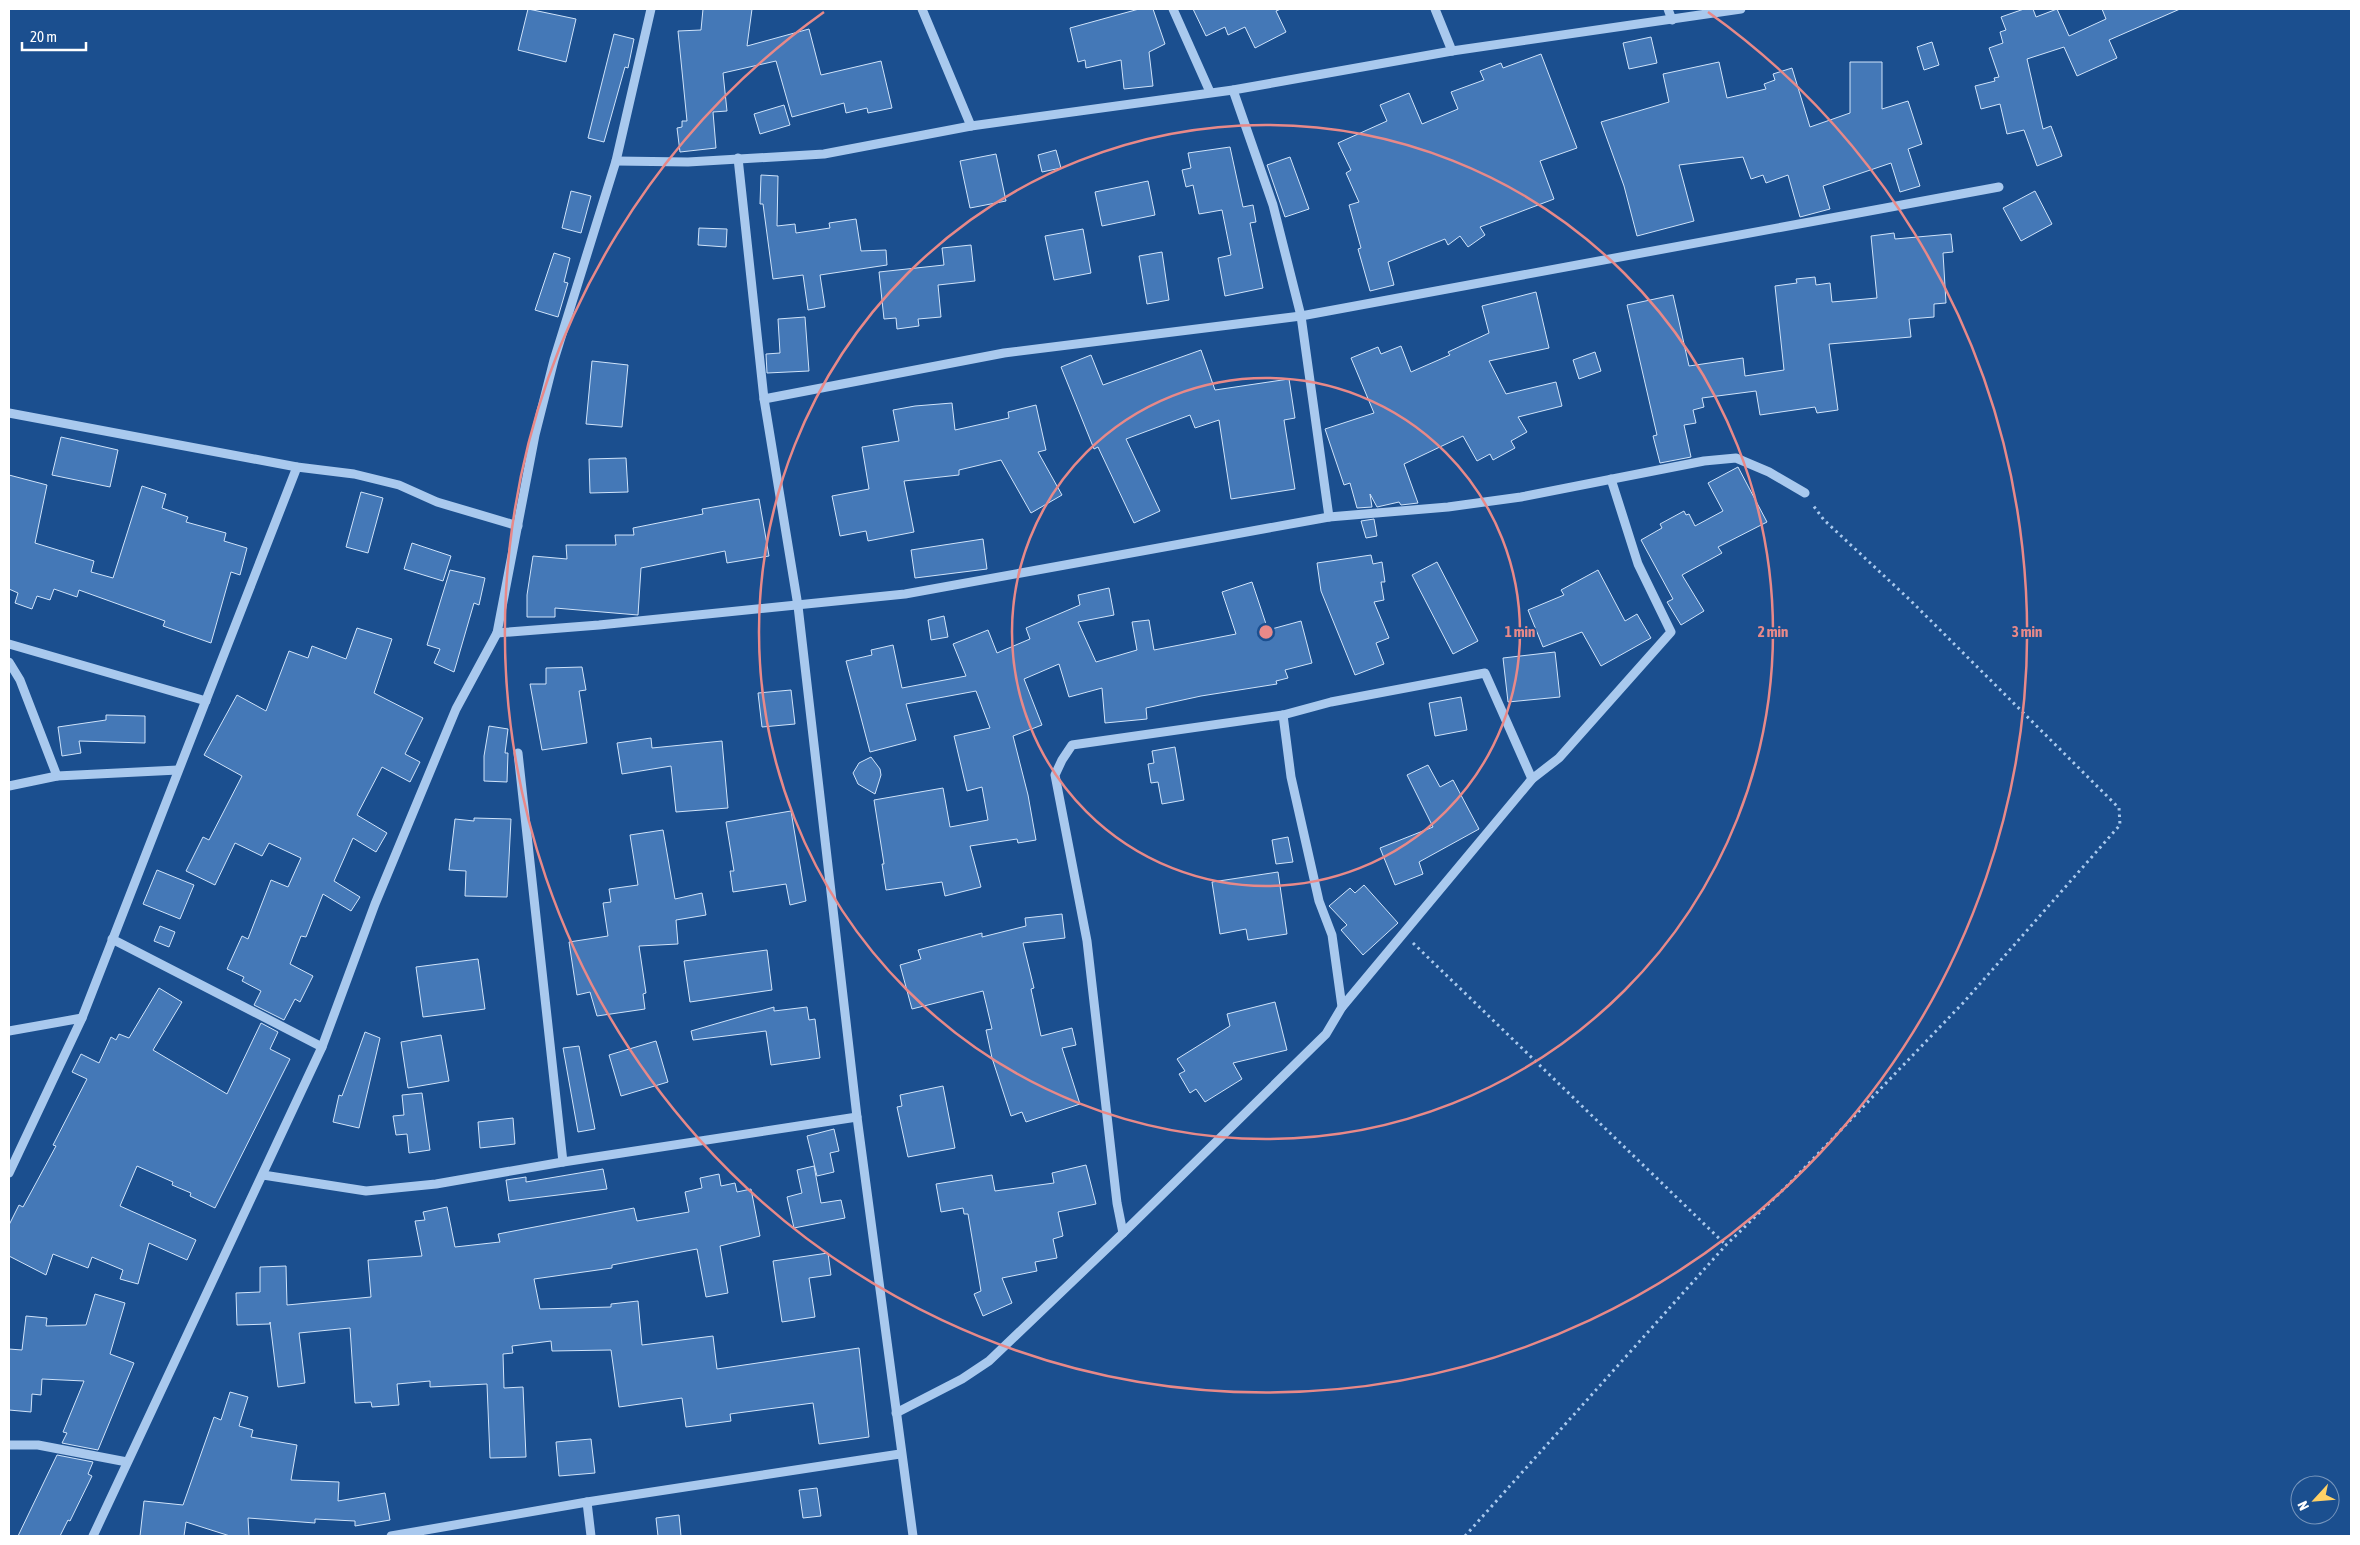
<svg xmlns="http://www.w3.org/2000/svg" width="2360" height="1545" font-family="'Asap Condensed',sans-serif">
	<style>
		.building { fill: #4478b7; stroke: #cfe3fa }
		.lines { fill: none; stroke-linecap: round; stroke-linejoin: round }
		.path { stroke: #a9c9ee; stroke-width: 3; stroke-dasharray: 2.5 4; stroke-linecap: butt }
		.minor { stroke: #a9c9ee; stroke-width: 9 }
		.ring { fill: none; stroke: #e88989; stroke-width: 2.5 }
		.centre { fill: #e88989; stroke: #1b4f8f; stroke-width: 2.5 }
		.ring-label { font-size: 15px; text-anchor: middle; font-weight: bold; fill: #e88989; stroke: #1b4f8f; stroke-width: 4; stroke-linejoin: round; paint-order: stroke }
	</style>
	<rect width="100%" height="100%" fill="#1b4f8f"/>
	<g class="building">
		<path d="M 528,9 L 576,19 L 566,62 L 518,50 Z"/>
		<path d="M 703,9 L 752,9 L 747,46 L 809,29 L 821,75 L 881,61 L 892,108 L 868,113 L 867,108 L 846,113 L 844,103 L 792,117 L 776,61 L 723,73 L 727,111 L 713,112 L 716,148 L 680,152 L 677,128 L 682,127 L 682,121 L 687,121 L 678,31 L 701,30 Z"/>
		<path d="M 1139,9 L 1153,9 L 1165,44 L 1149,52 L 1153,86 L 1124,89 L 1121,60 L 1086,68 L 1085,60 L 1078,62 L 1070,28 Z"/>
		<path d="M 1193,9 L 1281,9 L 1276,11 L 1286,32 L 1255,48 L 1245,27 L 1228,35 L 1225,27 L 1206,36 Z"/>
		<path d="M 2024,9 L 2033,9 L 2036,17 L 2057,9 L 2069,36 L 2106,19 L 2102,9 L 2180,9 L 2109,40 L 2117,58 L 2077,76 L 2064,47 L 2027,59 L 2043,129 L 2051,126 L 2062,156 L 2037,166 L 2024,130 L 2007,134 L 2000,104 L 1981,109 L 1975,86 L 1995,81 L 1994,78 L 1999,77 L 1989,48 L 2003,43 L 2000,32 L 2006,30 L 2001,17 Z"/>
		<path d="M 614,34 L 634,39 L 628,68 L 625,67 L 604,142 L 588,138 Z"/>
		<path d="M 1651,37 L 1657,63 L 1629,69 L 1623,43 Z"/>
		<path d="M 1932,42 L 1939,65 L 1924,70 L 1917,47 Z"/>
		<path d="M 1541,54 L 1577,148 L 1540,161 L 1554,199 L 1480,227 L 1485,235 L 1468,247 L 1460,236 L 1448,245 L 1445,239 L 1388,262 L 1394,285 L 1370,291 L 1358,249 L 1361,248 L 1349,205 L 1359,202 L 1346,173 L 1351,170 L 1338,143 L 1387,121 L 1380,105 L 1409,93 L 1422,124 L 1458,109 L 1451,92 L 1484,80 L 1480,71 L 1501,63 L 1503,68 Z"/>
		<path d="M 1719,62 L 1727,98 L 1766,89 L 1764,84 L 1775,80 L 1773,74 L 1792,68 L 1810,127 L 1850,113 L 1850,62 L 1882,62 L 1882,109 L 1908,101 L 1922,144 L 1908,149 L 1920,186 L 1900,192 L 1891,163 L 1823,186 L 1830,209 L 1800,217 L 1788,175 L 1766,183 L 1763,175 L 1751,179 L 1743,157 L 1679,165 L 1694,221 L 1637,236 L 1624,186 L 1601,122 L 1669,102 L 1663,74 Z"/>
		<path d="M 784,105 L 790,125 L 760,134 L 754,114 Z"/>
		<path d="M 1230,147 L 1243,207 L 1253,205 L 1256,222 L 1250,223 L 1263,288 L 1225,296 L 1218,258 L 1231,255 L 1222,210 L 1199,214 L 1193,185 L 1186,187 L 1182,170 L 1191,168 L 1188,153 Z"/>
		<path d="M 1056,150 L 1061,168 L 1042,172 L 1038,155 Z"/>
		<path d="M 996,154 L 1006,201 L 970,208 L 960,161 Z"/>
		<path d="M 1290,157 L 1309,209 L 1285,217 L 1267,165 Z"/>
		<path d="M 761,175 L 778,176 L 777,226 L 795,224 L 796,233 L 830,228 L 829,223 L 856,219 L 861,251 L 886,250 L 887,265 L 820,275 L 825,307 L 808,310 L 803,275 L 773,279 L 763,204 L 760,204 Z"/>
		<path d="M 1148,181 L 1155,215 L 1102,226 L 1095,192 Z"/>
		<path d="M 571,191 L 591,196 L 581,233 L 562,228 Z"/>
		<path d="M 2035,191 L 2052,224 L 2021,241 L 2003,208 Z"/>
		<path d="M 699,228 L 727,229 L 726,247 L 698,245 Z"/>
		<path d="M 1083,229 L 1091,273 L 1054,280 L 1045,236 Z"/>
		<path d="M 1894,233 L 1895,239 L 1951,234 L 1953,252 L 1943,253 L 1946,303 L 1934,304 L 1934,317 L 1909,319 L 1911,337 L 1829,344 L 1838,410 L 1817,413 L 1815,407 L 1760,415 L 1756,391 L 1702,398 L 1704,407 L 1693,410 L 1696,423 L 1684,425 L 1691,457 L 1660,463 L 1653,436 L 1657,435 L 1627,305 L 1673,295 L 1689,366 L 1743,358 L 1745,376 L 1784,370 L 1775,286 L 1797,283 L 1796,279 L 1815,277 L 1816,285 L 1830,283 L 1832,302 L 1877,298 L 1871,236 Z"/>
		<path d="M 971,245 L 975,281 L 938,285 L 941,317 L 918,319 L 919,326 L 897,329 L 896,318 L 884,319 L 879,272 L 944,265 L 942,248 Z"/>
		<path d="M 1162,252 L 1169,300 L 1147,304 L 1139,256 Z"/>
		<path d="M 554,253 L 570,258 L 564,282 L 568,283 L 558,317 L 535,310 Z"/>
		<path d="M 1536,292 L 1549,348 L 1489,361 L 1506,394 L 1556,382 L 1562,406 L 1518,417 L 1527,432 L 1511,441 L 1515,448 L 1493,460 L 1490,454 L 1477,461 L 1463,436 L 1404,464 L 1418,503 L 1401,505 L 1399,502 L 1377,507 L 1370,494 L 1372,507 L 1357,508 L 1350,483 L 1344,485 L 1325,429 L 1374,413 L 1351,358 L 1378,347 L 1381,354 L 1401,346 L 1411,372 L 1450,355 L 1448,352 L 1489,333 L 1482,306 Z"/>
		<path d="M 805,317 L 809,371 L 767,373 L 766,354 L 780,353 L 778,319 Z"/>
		<path d="M 1201,350 L 1215,390 L 1289,379 L 1295,418 L 1284,420 L 1295,489 L 1231,499 L 1219,420 L 1195,428 L 1190,415 L 1126,439 L 1160,511 L 1134,523 L 1098,447 L 1094,449 L 1061,367 L 1091,355 L 1103,385 Z"/>
		<path d="M 1595,352 L 1601,371 L 1579,379 L 1573,360 Z"/>
		<path d="M 592,361 L 628,365 L 622,427 L 586,424 Z"/>
		<path d="M 952,403 L 955,430 L 1009,418 L 1008,412 L 1036,405 L 1046,450 L 1038,452 L 1062,495 L 1031,513 L 1001,460 L 959,470 L 959,475 L 904,481 L 914,532 L 868,541 L 866,531 L 840,536 L 832,496 L 869,489 L 862,447 L 899,441 L 893,410 L 915,406 Z"/>
		<path d="M 61,437 L 118,450 L 110,487 L 52,475 Z"/>
		<path d="M 626,458 L 628,492 L 590,493 L 589,459 Z"/>
		<path d="M 1738,467 L 1767,522 L 1718,547 L 1722,553 L 1682,575 L 1704,611 L 1681,625 L 1667,602 L 1673,599 L 1641,540 L 1662,528 L 1660,524 L 1684,511 L 1686,515 L 1689,514 L 1695,526 L 1723,511 L 1708,483 Z"/>
		<path d="M 9,475 L 47,485 L 35,543 L 94,561 L 91,572 L 113,578 L 142,486 L 166,494 L 162,508 L 188,517 L 186,522 L 226,533 L 224,541 L 247,548 L 240,575 L 231,572 L 211,643 L 163,626 L 165,621 L 79,590 L 77,597 L 54,589 L 50,600 L 37,596 L 32,609 L 15,603 L 18,593 L 9,589 Z"/>
		<path d="M 361,492 L 383,498 L 368,553 L 346,547 Z"/>
		<path d="M 759,499 L 769,556 L 727,563 L 725,551 L 641,568 L 638,615 L 555,608 L 555,617 L 527,617 L 527,595 L 533,556 L 567,559 L 566,545 L 616,545 L 615,535 L 634,535 L 633,528 L 703,514 L 702,509 Z"/>
		<path d="M 1374,519 L 1377,536 L 1366,538 L 1361,521 Z"/>
		<path d="M 983,539 L 987,569 L 915,578 L 911,550 Z"/>
		<path d="M 412,543 L 451,556 L 443,581 L 404,569 Z"/>
		<path d="M 1371,555 L 1373,564 L 1382,562 L 1385,582 L 1381,582 L 1384,600 L 1374,602 L 1389,638 L 1376,643 L 1384,664 L 1355,675 L 1321,591 L 1317,563 Z"/>
		<path d="M 1437,562 L 1478,641 L 1453,654 L 1412,575 Z"/>
		<path d="M 450,570 L 485,578 L 479,605 L 474,603 L 454,672 L 434,663 L 440,649 L 427,645 Z"/>
		<path d="M 1598,570 L 1625,621 L 1637,614 L 1651,638 L 1601,666 L 1582,632 L 1543,647 L 1528,610 L 1564,595 L 1561,590 Z"/>
		<path d="M 1252,582 L 1268,630 L 1301,621 L 1312,663 L 1285,670 L 1288,678 L 1276,681 L 1277,684 L 1201,696 L 1146,708 L 1147,719 L 1105,723 L 1102,688 L 1069,697 L 1059,664 L 1024,679 L 1042,725 L 1013,736 L 1028,795 L 1036,840 L 1018,843 L 1017,839 L 970,846 L 981,887 L 945,896 L 942,882 L 886,890 L 882,864 L 884,864 L 874,800 L 943,788 L 950,827 L 988,820 L 982,787 L 967,791 L 954,736 L 990,728 L 976,691 L 906,704 L 916,740 L 870,752 L 846,661 L 872,655 L 871,650 L 893,645 L 902,688 L 966,676 L 953,644 L 988,630 L 997,653 L 1030,639 L 1026,628 L 1080,605 L 1078,595 L 1109,588 L 1114,615 L 1078,622 L 1096,662 L 1137,650 L 1132,622 L 1149,620 L 1154,650 L 1236,634 L 1222,592 Z"/>
		<path d="M 944,616 L 948,637 L 931,640 L 928,620 Z"/>
		<path d="M 357,628 L 392,639 L 374,693 L 423,718 L 405,754 L 420,762 L 410,782 L 382,767 L 357,815 L 387,833 L 376,852 L 353,838 L 334,881 L 360,897 L 351,911 L 323,894 L 306,937 L 301,936 L 290,964 L 313,976 L 300,1002 L 295,999 L 284,1020 L 254,1005 L 261,991 L 242,981 L 244,977 L 227,969 L 242,936 L 248,939 L 271,880 L 288,887 L 301,858 L 269,843 L 262,856 L 235,843 L 215,885 L 186,871 L 203,837 L 209,840 L 242,776 L 204,755 L 237,695 L 266,711 L 289,651 L 308,658 L 312,646 L 346,659 Z"/>
		<path d="M 1555,652 L 1560,697 L 1508,702 L 1503,658 Z"/>
		<path d="M 582,667 L 586,690 L 579,691 L 587,743 L 542,750 L 530,684 L 546,684 L 546,668 Z"/>
		<path d="M 791,690 L 795,724 L 762,727 L 758,693 Z"/>
		<path d="M 1461,697 L 1467,730 L 1435,736 L 1429,703 Z"/>
		<path d="M 106,715 L 145,716 L 145,743 L 79,741 L 81,753 L 62,756 L 58,727 L 106,720 Z"/>
		<path d="M 489,726 L 508,729 L 505,753 L 508,753 L 507,782 L 484,781 L 484,756 Z"/>
		<path d="M 651,738 L 652,748 L 722,741 L 728,808 L 676,812 L 671,766 L 622,774 L 617,743 Z"/>
		<path d="M 1175,747 L 1184,800 L 1162,804 L 1158,782 L 1151,783 L 1148,764 L 1154,763 L 1152,751 Z"/>
		<path d="M 871,757 L 880,769 L 881,775 L 875,794 L 858,784 L 853,773 L 859,763 Z"/>
		<path d="M 1428,765 L 1440,787 L 1453,780 L 1479,829 L 1419,862 L 1423,874 L 1395,885 L 1380,848 L 1433,827 L 1407,775 Z"/>
		<path d="M 791,811 L 806,901 L 790,905 L 786,884 L 733,892 L 730,871 L 734,871 L 726,822 Z"/>
		<path d="M 474,818 L 511,819 L 507,897 L 465,896 L 466,871 L 449,870 L 455,819 L 474,821 Z"/>
		<path d="M 663,830 L 675,899 L 702,893 L 706,915 L 676,920 L 678,944 L 639,946 L 646,993 L 643,994 L 645,1009 L 597,1016 L 590,992 L 577,995 L 569,942 L 608,936 L 603,903 L 611,902 L 609,889 L 638,885 L 630,835 Z"/>
		<path d="M 1288,837 L 1293,862 L 1276,864 L 1272,840 Z"/>
		<path d="M 157,870 L 194,885 L 180,919 L 143,904 Z"/>
		<path d="M 1278,872 L 1287,934 L 1248,940 L 1246,929 L 1220,934 L 1212,882 Z"/>
		<path d="M 1364,885 L 1398,923 L 1363,955 L 1341,930 L 1347,925 L 1329,906 L 1350,888 L 1355,893 Z"/>
		<path d="M 1062,914 L 1065,938 L 1023,943 L 1034,988 L 1031,989 L 1041,1036 L 1072,1028 L 1076,1045 L 1062,1048 L 1080,1104 L 1026,1122 L 1022,1112 L 1011,1116 L 992,1058 L 986,1030 L 992,1029 L 983,991 L 912,1009 L 900,965 L 921,959 L 918,950 L 982,933 L 982,937 L 1026,926 L 1025,918 Z"/>
		<path d="M 160,926 L 175,932 L 169,947 L 154,941 Z"/>
		<path d="M 767,950 L 772,990 L 690,1002 L 684,961 Z"/>
		<path d="M 478,959 L 485,1009 L 423,1017 L 416,967 Z"/>
		<path d="M 159,988 L 182,1002 L 153,1050 L 227,1094 L 261,1023 L 278,1032 L 270,1049 L 290,1059 L 215,1208 L 190,1196 L 191,1193 L 172,1185 L 173,1182 L 137,1166 L 120,1206 L 196,1240 L 187,1260 L 149,1243 L 138,1284 L 120,1279 L 123,1270 L 92,1257 L 88,1268 L 53,1254 L 46,1275 L 9,1256 L 9,1225 L 19,1205 L 23,1207 L 56,1146 L 53,1145 L 87,1079 L 72,1072 L 81,1054 L 99,1063 L 111,1037 L 116,1040 L 119,1034 L 129,1038 Z"/>
		<path d="M 1275,1002 L 1287,1050 L 1233,1063 L 1242,1079 L 1205,1102 L 1196,1089 L 1190,1093 L 1179,1074 L 1185,1071 L 1177,1059 L 1230,1026 L 1227,1014 Z"/>
		<path d="M 774,1007 L 774,1011 L 807,1007 L 809,1020 L 815,1019 L 820,1058 L 771,1065 L 766,1031 L 693,1040 L 691,1031 Z"/>
		<path d="M 365,1032 L 380,1038 L 359,1128 L 333,1122 L 339,1095 L 342,1096 Z"/>
		<path d="M 441,1035 L 449,1081 L 408,1088 L 401,1042 Z"/>
		<path d="M 656,1041 L 668,1082 L 621,1096 L 609,1055 Z"/>
		<path d="M 579,1046 L 595,1129 L 578,1132 L 563,1048 Z"/>
		<path d="M 943,1086 L 955,1148 L 908,1157 L 897,1107 L 902,1106 L 900,1095 Z"/>
		<path d="M 422,1093 L 430,1150 L 409,1153 L 407,1134 L 396,1135 L 393,1116 L 404,1115 L 402,1095 Z"/>
		<path d="M 513,1118 L 515,1144 L 480,1148 L 478,1122 Z"/>
		<path d="M 834,1129 L 839,1151 L 830,1153 L 834,1172 L 817,1176 L 807,1136 Z"/>
		<path d="M 1086,1165 L 1096,1204 L 1058,1212 L 1063,1236 L 1053,1239 L 1057,1258 L 1035,1262 L 1037,1271 L 1002,1278 L 1012,1303 L 983,1316 L 974,1294 L 981,1291 L 968,1214 L 964,1214 L 963,1208 L 941,1212 L 936,1184 L 992,1175 L 995,1191 L 1054,1183 L 1052,1173 Z"/>
		<path d="M 814,1166 L 821,1203 L 841,1200 L 845,1218 L 794,1228 L 787,1197 L 802,1193 L 797,1170 Z"/>
		<path d="M 603,1169 L 607,1189 L 509,1201 L 506,1180 L 526,1177 L 526,1182 Z"/>
		<path d="M 719,1174 L 721,1186 L 735,1183 L 737,1192 L 751,1189 L 760,1236 L 720,1246 L 728,1293 L 706,1297 L 697,1249 L 612,1265 L 612,1268 L 534,1279 L 540,1309 L 611,1307 L 611,1304 L 638,1301 L 642,1345 L 713,1336 L 717,1369 L 859,1348 L 869,1437 L 819,1444 L 813,1403 L 730,1414 L 731,1421 L 686,1427 L 682,1398 L 619,1407 L 611,1350 L 552,1351 L 551,1341 L 512,1346 L 513,1353 L 503,1354 L 504,1388 L 523,1387 L 526,1457 L 490,1458 L 487,1384 L 430,1387 L 430,1381 L 397,1384 L 399,1405 L 372,1407 L 371,1402 L 355,1403 L 350,1328 L 299,1333 L 305,1383 L 278,1387 L 270,1322 L 270,1324 L 237,1325 L 236,1293 L 260,1292 L 260,1267 L 286,1266 L 287,1305 L 371,1297 L 368,1260 L 422,1256 L 415,1221 L 425,1220 L 423,1212 L 447,1207 L 455,1247 L 500,1242 L 498,1234 L 634,1208 L 637,1221 L 689,1212 L 685,1192 L 702,1188 L 700,1178 Z"/>
		<path d="M 828,1253 L 831,1275 L 809,1278 L 815,1317 L 782,1322 L 773,1261 Z"/>
		<path d="M 95,1294 L 125,1303 L 110,1354 L 134,1363 L 98,1450 L 62,1443 L 67,1433 L 63,1432 L 84,1381 L 42,1379 L 41,1395 L 32,1394 L 31,1412 L 9,1410 L 9,1349 L 22,1350 L 26,1316 L 47,1318 L 46,1326 L 86,1325 Z"/>
		<path d="M 230,1392 L 248,1397 L 239,1426 L 253,1430 L 251,1437 L 297,1445 L 291,1480 L 339,1482 L 338,1501 L 385,1493 L 390,1520 L 355,1526 L 355,1521 L 315,1519 L 315,1523 L 248,1518 L 249,1536 L 230,1536 L 186,1522 L 184,1536 L 140,1536 L 144,1501 L 183,1505 L 214,1417 L 221,1420 Z"/>
		<path d="M 591,1439 L 595,1473 L 559,1476 L 556,1442 Z"/>
		<path d="M 57,1455 L 93,1462 L 88,1474 L 92,1476 L 70,1521 L 68,1520 L 60,1536 L 18,1536 Z"/>
		<path d="M 817,1488 L 821,1516 L 803,1518 L 799,1490 Z"/>
		<path d="M 679,1515 L 681,1536 L 658,1536 L 656,1518 Z"/>
	</g>
	<g class="lines">
		<g class="path">
			<path d="M 1413,943 L 1726,1245"/>
			<path d="M 1465,1536 L 1726,1245 L 1788,1185 L 1963,1003 L 2120,825 L 2119,808 L 1910,600 L 1824,520 L 1812,504"/>
		</g>
		<g class="minor">
			<path d="M 922,9 L 971,126"/>
			<path d="M 1173,9 L 1210,92"/>
			<path d="M 1435,9 L 1452,51"/>
			<path d="M 1668,9 L 1672,20"/>
			<path d="M 1233,90 L 1273,205 L 1301,316 L 1329,517"/>
			<path d="M 738,158 L 764,399 L 798,606 L 857,1117 L 913,1536"/>
			<path d="M 616,161 L 688,162 L 824,154 L 971,126 L 1233,90 L 1452,51 L 1741,9"/>
			<path d="M 764,399 L 1004,353 L 1301,316 L 1999,187"/>
			<path d="M 9,413 L 297,467 L 354,474 L 399,485 L 437,502 L 518,526"/>
			<path d="M 497,633 L 599,625 L 905,594 L 1329,517 L 1448,507 L 1521,497 L 1704,461 L 1736,458 L 1769,472 L 1805,493"/>
			<path d="M 9,644 L 206,701"/>
			<path d="M 9,662 L 20,680 L 57,776"/>
			<path d="M 518,753 L 563,1162"/>
			<path d="M 9,786 L 57,776 L 178,770"/>
			<path d="M 112,939 L 322,1047"/>
			<path d="M 1342,1007 L 1532,779 L 1559,758 L 1671,632 L 1638,564 L 1611,479"/>
			<path d="M 9,1031 L 82,1018"/>
			<path d="M 9,1173 L 82,1018 L 297,467"/>
			<path d="M 263,1175 L 366,1191 L 436,1184 L 563,1162 L 857,1117"/>
			<path d="M 1123,1233 L 1326,1034 L 1342,1007 L 1332,935 L 1319,901 L 1291,777 L 1283,715"/>
			<path d="M 896,1413 L 962,1379 L 989,1361 L 1123,1233 L 1117,1203 L 1087,941 L 1055,775 L 1062,760 L 1072,745 L 1283,715 L 1331,702 L 1485,673 L 1532,779"/>
			<path d="M 9,1445 L 38,1445 L 127,1462"/>
			<path d="M 587,1502 L 591,1536"/>
			<path d="M 93,1536 L 322,1047 L 375,904 L 456,709 L 497,633 L 535,435 L 554,360 L 616,161 L 651,9"/>
			<path d="M 391,1536 L 587,1502 L 900,1454"/>
		</g>
	</g>
	<g class="ring">
		<circle cx="1266" cy="632" r="254"/>
		<circle cx="1266" cy="632" r="507"/>
		<path d="M1708 12A761 761 0 1 1 824 12"/>
	</g>
	<circle cx="1266" cy="632" r="8" class="centre"/>
	<g class="ring-label">
		<text x="1520" y="637">1 min</text>
		<text x="1773" y="637">2 min</text>
		<text x="2027" y="637">3 min</text>
	</g>
	<rect width="2360" height="1545" fill="none" stroke="#ffffff" stroke-width="20"/>
	<g transform="translate(2315 1500) rotate(244)"><circle r="24" fill="#1b4f8f" stroke="#7695bc"/>
	<path d="M0-4L9 19L0 12L-9 19Z" fill="#ffd166"/>
	<text y="-8" font-size="14" font-weight="bold" text-anchor="middle" fill="#ffffff">N</text>
	</g>
	<path d="M22 42v8h64v-8" fill="none" stroke="#ffffff" stroke-width="2.5"/>
	<text x="30" y="42" font-size="15" fill="#ffffff" stroke="#1b4f8f" stroke-width="4" paint-order="stroke">20 m</text>
</svg>
